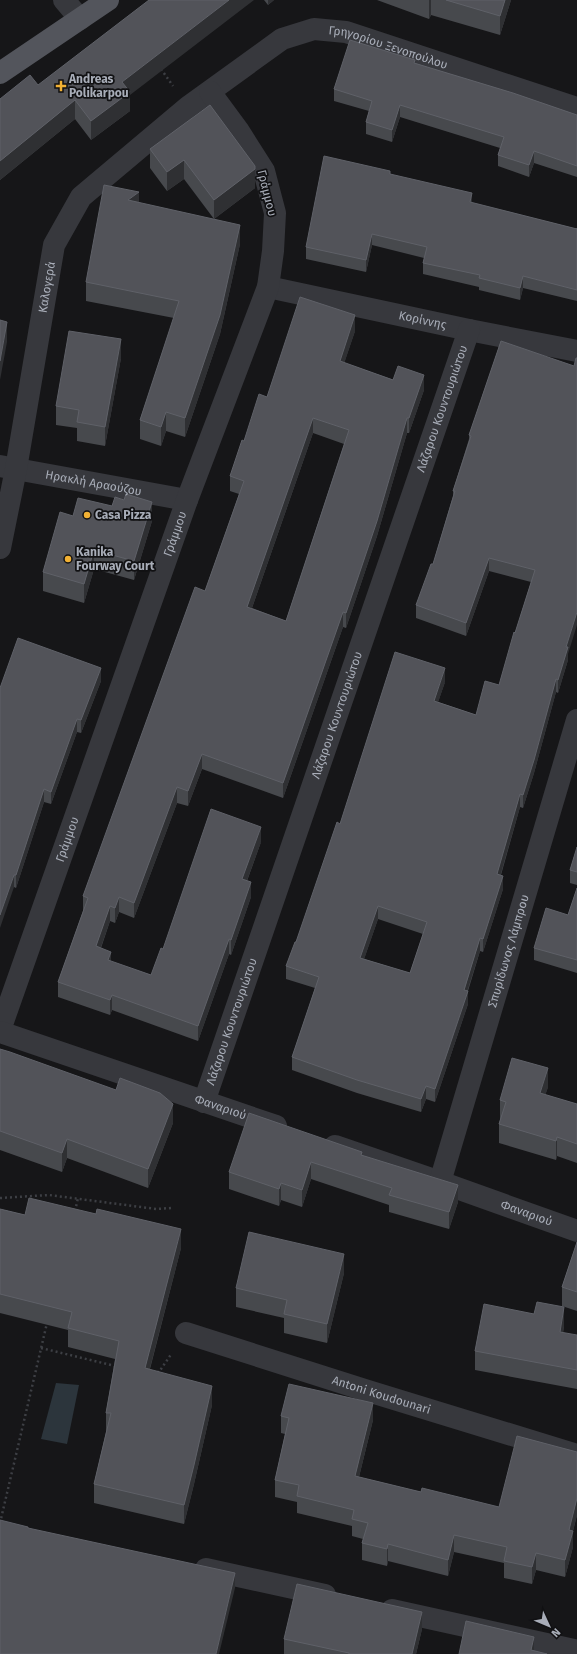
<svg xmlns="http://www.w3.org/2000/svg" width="577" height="1654" font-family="'Fira Sans',sans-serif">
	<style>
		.water { fill: #2c353c }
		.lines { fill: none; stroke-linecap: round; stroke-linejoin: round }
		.path { stroke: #3d3f44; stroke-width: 2.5; stroke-dasharray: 2 3; stroke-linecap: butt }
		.minor { stroke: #37383d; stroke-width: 22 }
		.major { stroke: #53555c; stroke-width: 22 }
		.wall { fill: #47494d; fill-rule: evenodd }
		.shaded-wall { fill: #2f3033 }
		.building { fill: #525359; stroke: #5f6168; fill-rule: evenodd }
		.poi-dot { fill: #f2b134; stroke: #111113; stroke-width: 1.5 }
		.labels { text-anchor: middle; stroke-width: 3.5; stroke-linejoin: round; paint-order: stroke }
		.street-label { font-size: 12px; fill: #a8adb8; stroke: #111113 }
		.poi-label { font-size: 12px; font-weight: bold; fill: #a8adb8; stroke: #111113; text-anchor: start }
	</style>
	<rect width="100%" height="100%" fill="#161618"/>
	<path class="water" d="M 56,1383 L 79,1385 L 67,1444 L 41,1439 Z"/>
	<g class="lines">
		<g class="path">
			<path d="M 161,69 L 173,86"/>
			<path d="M 0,1198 L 49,1195 L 156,1209 L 171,1208"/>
			<path d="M 75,1211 L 78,1198"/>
			<path d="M 41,1348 L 111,1365 L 116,1367"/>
			<path d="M 157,1372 L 159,1372 L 172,1353"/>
			<path d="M 0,1523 L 47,1323"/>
		</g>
		<g class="minor">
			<path d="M 64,0 L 80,19"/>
			<path id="s1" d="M 268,287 L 469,330 L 577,351"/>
			<path id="s2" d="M 0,466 L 187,500"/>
			<path id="s3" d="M 0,548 L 16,469 L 54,245 L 81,197 L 188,107 L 282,39 L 314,29 L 346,32 L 577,108"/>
			<path id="s4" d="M 0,1030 L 187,500 L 268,287 L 273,251 L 275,213 L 264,171 L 238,130 L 210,92"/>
			<path id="s5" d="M 0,1032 L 276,1126"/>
			<path id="s6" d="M 204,1102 L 469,330"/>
			<path id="s7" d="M 335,1146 L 440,1182 L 577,1231"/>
			<path id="s8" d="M 440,1182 L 577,720"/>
			<path id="s9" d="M 186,1333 L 368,1391 L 577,1455"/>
			<path d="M 206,1569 L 325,1595"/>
			<path d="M 392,1610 L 574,1650"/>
		</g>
		<path class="major" d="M 0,73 L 108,0"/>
	</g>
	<g class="wall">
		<path d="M 264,0 L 274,0 L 268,5 Z"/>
		<path d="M 377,0 L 511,0 L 500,35 L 431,15 L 429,19 Z"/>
		<path d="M 415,63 L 577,115 L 577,177 L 534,163 L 529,177 L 498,166 L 498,155 L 500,148 L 400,117 L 392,142 L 366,134 L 366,122 L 369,111 L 334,101 L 334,89 Z"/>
		<path d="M 38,85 L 130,95 L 130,111 L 91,140 L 75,119 L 0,180 L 0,99 Z"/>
		<path d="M 210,105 L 255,188 L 214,219 L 184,179 L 167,191 L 150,168 L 150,149 Z"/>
		<path d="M 390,174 L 472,203 L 577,229 L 577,228 L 577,301 L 523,288 L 520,300 L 479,290 L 479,287 L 423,274 L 423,263 L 424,258 L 372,245 L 366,272 L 306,259 L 306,247 Z"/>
		<path d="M 139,203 L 240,244 L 220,334 L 185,437 L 166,431 L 161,446 L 140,439 L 140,420 L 174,318 L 86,301 L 86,282 Z"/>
		<path d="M 355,331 L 344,363 L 424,390 L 409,433 L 407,433 L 377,536 L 346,628 L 343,627 L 283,798 L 202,769 L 188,806 L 177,803 L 134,918 L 119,912 L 115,923 L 110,921 L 101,948 L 111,962 L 151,975 L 163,949 L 261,842 L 247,881 L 251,897 L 231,955 L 229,954 L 198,1041 L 112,1010 L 110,1015 L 58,997 L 58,982 L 83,911 L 83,896 L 205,591 L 239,494 L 230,491 L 230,476 L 244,441 L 267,397 ZM 313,433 L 344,444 L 286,621 L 252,608 Z"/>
		<path d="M 501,341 L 568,654 L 568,660 L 558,693 L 556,692 L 534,773 L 523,808 L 520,807 L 501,875 L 503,889 L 483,952 L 480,951 L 468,991 L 468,1004 L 435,1102 L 426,1099 L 421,1112 L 357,1093 L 292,1070 L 292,1057 L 315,988 L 286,979 L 286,966 L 296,942 L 340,824 L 445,682 L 438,702 L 476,715 L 499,685 L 531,582 L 489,571 L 466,636 L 416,618 L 416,605 L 433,564 L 453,496 L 453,491 L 469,439 L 469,435 ZM 378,919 L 423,934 L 410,973 L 364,959 Z"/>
		<path d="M 121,358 L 105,446 L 77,441 L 77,428 L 56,425 L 56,406 Z"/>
		<path d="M 73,516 L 152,521 L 134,580 L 94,569 L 84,603 L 43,591 L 43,572 Z"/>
		<path d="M 101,681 L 81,733 L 77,732 L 51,804 L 44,802 L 16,888 L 14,887 L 0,688 Z"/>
		<path d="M 577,847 L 577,885 L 570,883 L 570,870 Z"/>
		<path d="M 577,888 L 577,973 L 534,960 L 534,948 L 568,915 Z"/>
		<path d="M 0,1049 L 173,1123 L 148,1188 L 67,1158 L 62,1172 L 0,1150 Z"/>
		<path d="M 548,1087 L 545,1095 L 577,1104 L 577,1163 L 557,1156 L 556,1160 L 499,1143 L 499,1124 L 500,1120 L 500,1100 Z"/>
		<path d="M 362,1156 L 458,1202 L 449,1229 L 389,1212 L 389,1205 L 311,1179 L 302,1207 L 281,1200 L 279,1206 L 229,1189 L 229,1172 Z"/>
		<path d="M 0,1209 L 25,1215 L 181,1248 L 150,1369 L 212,1405 L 194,1484 L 184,1524 L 94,1503 L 94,1484 L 106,1432 L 106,1413 L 115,1359 L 68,1347 L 68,1330 L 0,1313 Z"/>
		<path d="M 577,1242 L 577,1311 L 562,1306 L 562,1287 Z"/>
		<path d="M 344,1273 L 327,1343 L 284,1333 L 284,1318 L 236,1307 L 236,1288 Z"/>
		<path d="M 564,1326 L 563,1333 L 577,1336 L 577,1389 L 475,1370 L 475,1351 Z"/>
		<path d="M 281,1416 L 373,1420 L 359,1477 L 421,1492 L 499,1507 L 577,1452 L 577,1515 L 573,1531 L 573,1547 L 565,1577 L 536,1570 L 532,1584 L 504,1578 L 504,1563 L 454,1552 L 448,1576 L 388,1561 L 387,1566 L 362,1560 L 362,1543 L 363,1539 L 352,1536 L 352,1526 L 297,1513 L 297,1502 L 275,1497 L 275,1480 L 285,1434 L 281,1433 Z"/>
		<path d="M 422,1629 L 416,1654 L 284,1654 L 284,1639 Z"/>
	</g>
	<g class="shaded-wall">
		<path d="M 229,0 L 254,0 L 130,95 L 130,111 L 91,140 L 91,121 L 122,82 Z"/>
		<path d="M 268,0 L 274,0 L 268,5 Z"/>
		<path d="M 429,0 L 431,0 L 431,15 L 429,19 Z"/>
		<path d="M 505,0 L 511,0 L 500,35 L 500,16 Z"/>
		<path d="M 75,100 L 75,119 L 0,180 L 0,161 Z"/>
		<path d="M 400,105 L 400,117 L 392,142 L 392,130 Z"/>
		<path d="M 534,151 L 534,163 L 529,177 L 529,165 Z"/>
		<path d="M 184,160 L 184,179 L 167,191 L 167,172 Z"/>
		<path d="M 255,169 L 255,188 L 214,219 L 214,200 Z"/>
		<path d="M 139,192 L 139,211 L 128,200 Z"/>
		<path d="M 472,193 L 472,205 L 470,202 Z"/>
		<path d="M 240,225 L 240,244 L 220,334 L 185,437 L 185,418 Z"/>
		<path d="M 372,234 L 372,245 L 366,272 L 366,260 Z"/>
		<path d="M 523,276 L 523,288 L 520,300 L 520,288 Z"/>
		<path d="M 355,315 L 355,331 L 340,376 L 340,361 Z"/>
		<path d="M 7,322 L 7,342 L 0,380 L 0,361 Z"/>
		<path d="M 121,339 L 121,358 L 105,446 L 105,427 Z"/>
		<path d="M 424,375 L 424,390 L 409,433 L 409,418 Z"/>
		<path d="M 166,412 L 166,431 L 161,446 L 161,427 Z"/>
		<path d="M 313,418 L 313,433 L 247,622 L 247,607 Z"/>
		<path d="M 407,418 L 407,433 L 377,536 L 346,628 L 346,613 Z"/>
		<path d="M 152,502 L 152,521 L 134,580 L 134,561 Z"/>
		<path d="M 94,550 L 94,569 L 84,603 L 84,584 Z"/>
		<path d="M 489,558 L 489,571 L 466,636 L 466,623 Z"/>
		<path d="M 343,612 L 343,627 L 283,798 L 283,783 Z"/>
		<path d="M 577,612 L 577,625 L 568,654 L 568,660 L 558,693 L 558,680 L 566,647 Z"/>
		<path d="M 101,668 L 101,681 L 81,733 L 81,720 Z"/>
		<path d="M 445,668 L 445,682 L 434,714 L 434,701 Z"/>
		<path d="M 556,679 L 556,692 L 534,773 L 523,808 L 523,795 Z"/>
		<path d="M 77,719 L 77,732 L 51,804 L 51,792 Z"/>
		<path d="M 202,754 L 202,769 L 188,806 L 188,791 Z"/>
		<path d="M 177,787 L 177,803 L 134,918 L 134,903 Z"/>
		<path d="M 44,789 L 44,802 L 16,888 L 16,875 Z"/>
		<path d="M 520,794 L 520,807 L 497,887 L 497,874 Z"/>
		<path d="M 261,827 L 261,842 L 242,894 L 242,879 Z"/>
		<path d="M 14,875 L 14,887 L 0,928 L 0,915 Z"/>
		<path d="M 503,876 L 503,889 L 483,952 L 483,939 Z"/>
		<path d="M 251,882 L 251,897 L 231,955 L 231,940 Z"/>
		<path d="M 119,897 L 119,912 L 115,923 L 115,908 Z"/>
		<path d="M 110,906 L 110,921 L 96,961 L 96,946 Z"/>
		<path d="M 378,906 L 378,919 L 360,971 L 360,958 Z"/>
		<path d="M 480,938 L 480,951 L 466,995 L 468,991 L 468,1004 L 435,1102 L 435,1089 Z"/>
		<path d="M 229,939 L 229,954 L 198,1041 L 198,1026 Z"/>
		<path d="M 111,952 L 111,967 L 108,960 Z"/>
		<path d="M 112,995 L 112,1010 L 110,1015 L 110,1000 Z"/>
		<path d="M 548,1068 L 548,1087 L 540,1112 L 540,1093 Z"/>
		<path d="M 426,1086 L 426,1099 L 421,1112 L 421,1099 Z"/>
		<path d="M 173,1104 L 173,1123 L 148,1188 L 148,1169 Z"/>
		<path d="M 557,1137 L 557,1156 L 556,1160 L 556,1141 Z"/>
		<path d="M 67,1139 L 67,1158 L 62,1172 L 62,1153 Z"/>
		<path d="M 311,1162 L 311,1179 L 302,1207 L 302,1190 Z"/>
		<path d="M 281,1183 L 281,1200 L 279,1206 L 279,1189 Z"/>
		<path d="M 458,1185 L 458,1202 L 449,1229 L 449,1212 Z"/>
		<path d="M 181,1229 L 181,1248 L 145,1387 L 145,1368 Z"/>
		<path d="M 344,1254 L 344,1273 L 327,1343 L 327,1324 Z"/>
		<path d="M 564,1307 L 564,1326 L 560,1351 L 560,1332 Z"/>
		<path d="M 212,1386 L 212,1405 L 194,1484 L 184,1524 L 184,1505 Z"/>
		<path d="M 373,1403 L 373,1420 L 355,1493 L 355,1476 Z"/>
		<path d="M 577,1498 L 577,1515 L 573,1531 L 573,1547 L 565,1577 L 565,1560 L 569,1530 Z"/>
		<path d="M 454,1535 L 454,1552 L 448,1576 L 448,1560 Z"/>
		<path d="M 388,1544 L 388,1561 L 387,1566 L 387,1549 Z"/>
		<path d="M 536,1553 L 536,1570 L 532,1584 L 532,1567 Z"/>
		<path d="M 235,1573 L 235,1588 L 219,1654 L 216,1654 Z"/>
		<path d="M 422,1612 L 422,1629 L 416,1654 L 412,1654 Z"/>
		<path d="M 534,1637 L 534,1654 L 531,1650 Z"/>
	</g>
	<g class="building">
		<path d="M 149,0 L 229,0 L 122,82 L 130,92 L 91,121 L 75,100 L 0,161 L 0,99 L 30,75 L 38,85 Z"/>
		<path d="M 446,0 L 505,0 L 500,16 Z"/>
		<path d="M 350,40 L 415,60 L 414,63 L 513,93 L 577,115 L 577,166 L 534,151 L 529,165 L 498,155 L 504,137 L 400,105 L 392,130 L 366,122 L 372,101 L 334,89 Z"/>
		<path d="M 210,105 L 255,166 L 255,169 L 214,200 L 184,160 L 167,172 L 150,149 Z"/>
		<path d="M 324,156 L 390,171 L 390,174 L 472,193 L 470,202 L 577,229 L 577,228 L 577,290 L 523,276 L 520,288 L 479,278 L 480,275 L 423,263 L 427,247 L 372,234 L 366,260 L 306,247 Z"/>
		<path d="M 104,185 L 139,192 L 128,200 L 240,225 L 220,315 L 185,418 L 166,412 L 161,427 L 140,420 L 179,301 L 86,282 Z"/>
		<path d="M 300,297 L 355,315 L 340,361 L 393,380 L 398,366 L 424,375 L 409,418 L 407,418 L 377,521 L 346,613 L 343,612 L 283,783 L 202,754 L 188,791 L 177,787 L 134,903 L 119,897 L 115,908 L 110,906 L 96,946 L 111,952 L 108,960 L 151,975 L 161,948 L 163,949 L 211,809 L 261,827 L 242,879 L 251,882 L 231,940 L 229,939 L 198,1026 L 112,995 L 110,1000 L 58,982 L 88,898 L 83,896 L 195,587 L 205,591 L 244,481 L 230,476 L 242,440 L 244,441 L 259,394 L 267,397 ZM 313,418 L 349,430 L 286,621 L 247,607 Z"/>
		<path d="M 0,320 L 7,322 L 0,361 Z"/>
		<path d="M 69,331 L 121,339 L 105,427 L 77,422 L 79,410 L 56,406 Z"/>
		<path d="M 501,341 L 574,366 L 576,358 L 577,358 L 577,612 L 566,647 L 568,647 L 558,680 L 556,679 L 534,760 L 523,795 L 520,794 L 497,874 L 503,876 L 483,939 L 480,938 L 464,990 L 468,991 L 435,1089 L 426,1086 L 421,1099 L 357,1080 L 292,1057 L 319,977 L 286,966 L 295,942 L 296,942 L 337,822 L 340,824 L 395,652 L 445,668 L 434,701 L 476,715 L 485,681 L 499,685 L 514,632 L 515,633 L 535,570 L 489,558 L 466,623 L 416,605 L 431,564 L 433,564 L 455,491 L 453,491 L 471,436 L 469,435 ZM 378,906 L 427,922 L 410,973 L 360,958 Z"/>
		<path d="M 126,494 L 152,502 L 134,561 L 94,550 L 84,584 L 43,572 L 60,512 L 73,516 L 78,498 L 112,506 L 115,497 L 124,500 Z"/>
		<path d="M 18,638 L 101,668 L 81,720 L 77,719 L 51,792 L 44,789 L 16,875 L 14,875 L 0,915 L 0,688 Z"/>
		<path d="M 577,847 L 577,872 L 570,870 Z"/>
		<path d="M 577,888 L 577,960 L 534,948 L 546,908 L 568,915 Z"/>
		<path d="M 0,1049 L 10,1052 L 116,1090 L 120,1078 L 160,1093 L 173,1104 L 148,1169 L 67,1139 L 62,1153 L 0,1131 Z"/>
		<path d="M 512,1058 L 548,1068 L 540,1093 L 577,1104 L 577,1144 L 557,1137 L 556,1141 L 499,1124 L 506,1102 L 500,1100 Z"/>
		<path d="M 249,1113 L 362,1152 L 361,1155 L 458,1185 L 449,1212 L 389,1195 L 392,1188 L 311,1162 L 302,1190 L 281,1183 L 279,1189 L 229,1172 Z"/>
		<path d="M 29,1198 L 96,1214 L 97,1209 L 181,1229 L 145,1368 L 212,1386 L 194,1465 L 184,1505 L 94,1484 L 111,1413 L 106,1413 L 119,1341 L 68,1328 L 72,1312 L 0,1294 L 0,1209 L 25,1215 Z"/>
		<path d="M 249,1232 L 344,1254 L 327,1324 L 284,1314 L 287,1300 L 236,1288 Z"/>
		<path d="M 577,1242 L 577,1292 L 562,1287 Z"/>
		<path d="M 537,1302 L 564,1307 L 560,1332 L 577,1335 L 577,1370 L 475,1351 L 484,1304 L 534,1314 Z"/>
		<path d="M 289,1384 L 373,1403 L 355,1476 L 421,1492 L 422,1488 L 499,1507 L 517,1436 L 577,1452 L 577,1498 L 569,1530 L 573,1531 L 565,1560 L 536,1553 L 532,1567 L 504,1561 L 507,1547 L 454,1535 L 448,1560 L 388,1544 L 387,1549 L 362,1543 L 368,1523 L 352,1519 L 354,1510 L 297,1496 L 299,1485 L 275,1480 L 289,1418 L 281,1416 Z"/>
		<path d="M 0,1520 L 28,1527 L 28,1528 L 235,1573 L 216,1654 L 0,1654 Z"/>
		<path d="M 297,1584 L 422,1612 L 412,1654 L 349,1654 L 349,1653 L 284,1639 Z"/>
		<path d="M 466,1621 L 534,1637 L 531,1650 L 547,1654 L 459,1654 Z"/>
	</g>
	<g class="poi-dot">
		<path d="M59 80h4v4h4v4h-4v4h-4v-4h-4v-4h4z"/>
		<circle cx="87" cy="515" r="4"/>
		<circle cx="68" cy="559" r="4"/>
	</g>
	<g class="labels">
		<g class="street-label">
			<text dy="4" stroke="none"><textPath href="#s3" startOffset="729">Γρηγορίου Ξενοπούλου</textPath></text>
			<text transform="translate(267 193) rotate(76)" y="4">Γράμμου</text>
			<text dy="4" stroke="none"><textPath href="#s3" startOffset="265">Καλογερά</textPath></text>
			<text dy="4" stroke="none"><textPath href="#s1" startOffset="158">Κορίννης</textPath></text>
			<text dy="4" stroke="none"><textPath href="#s6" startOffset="733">Λάζαρου Κουντουριώτου</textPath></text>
			<text dy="4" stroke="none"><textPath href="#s2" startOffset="95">Ηρακλή Αραούζου</textPath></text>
			<text dy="4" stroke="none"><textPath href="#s4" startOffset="526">Γράμμου</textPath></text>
			<text dy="4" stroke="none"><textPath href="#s6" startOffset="409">Λάζαρου Κουντουριώτου</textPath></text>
			<text dy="4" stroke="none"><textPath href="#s4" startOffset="202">Γράμμου</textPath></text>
			<text dy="4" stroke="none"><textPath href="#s8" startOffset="241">Σπυρίδωνος Λάμπρου</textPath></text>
			<text dy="4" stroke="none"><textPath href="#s6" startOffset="85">Λάζαρου Κουντουριώτου</textPath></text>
			<text dy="4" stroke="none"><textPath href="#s5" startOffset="233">Φαναριού</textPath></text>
			<text dy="4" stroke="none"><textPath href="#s7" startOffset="203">Φαναριού</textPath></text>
			<text dy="4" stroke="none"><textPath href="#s9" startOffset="205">Antoni Koudounari</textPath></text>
		</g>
		<g class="poi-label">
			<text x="69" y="83">Andreas<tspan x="69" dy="14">Polikarpou</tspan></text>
			<text x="95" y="519">Casa Pizza</text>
			<text x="76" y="556">Kanika<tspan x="76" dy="14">Fourway Court</tspan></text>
		</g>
	</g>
	<g transform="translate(549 1626) rotate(134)" stroke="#111113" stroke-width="3" paint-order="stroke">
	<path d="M0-3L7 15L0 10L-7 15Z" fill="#a8adb8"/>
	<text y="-6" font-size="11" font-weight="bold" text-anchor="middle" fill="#a8adb8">N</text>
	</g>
</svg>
